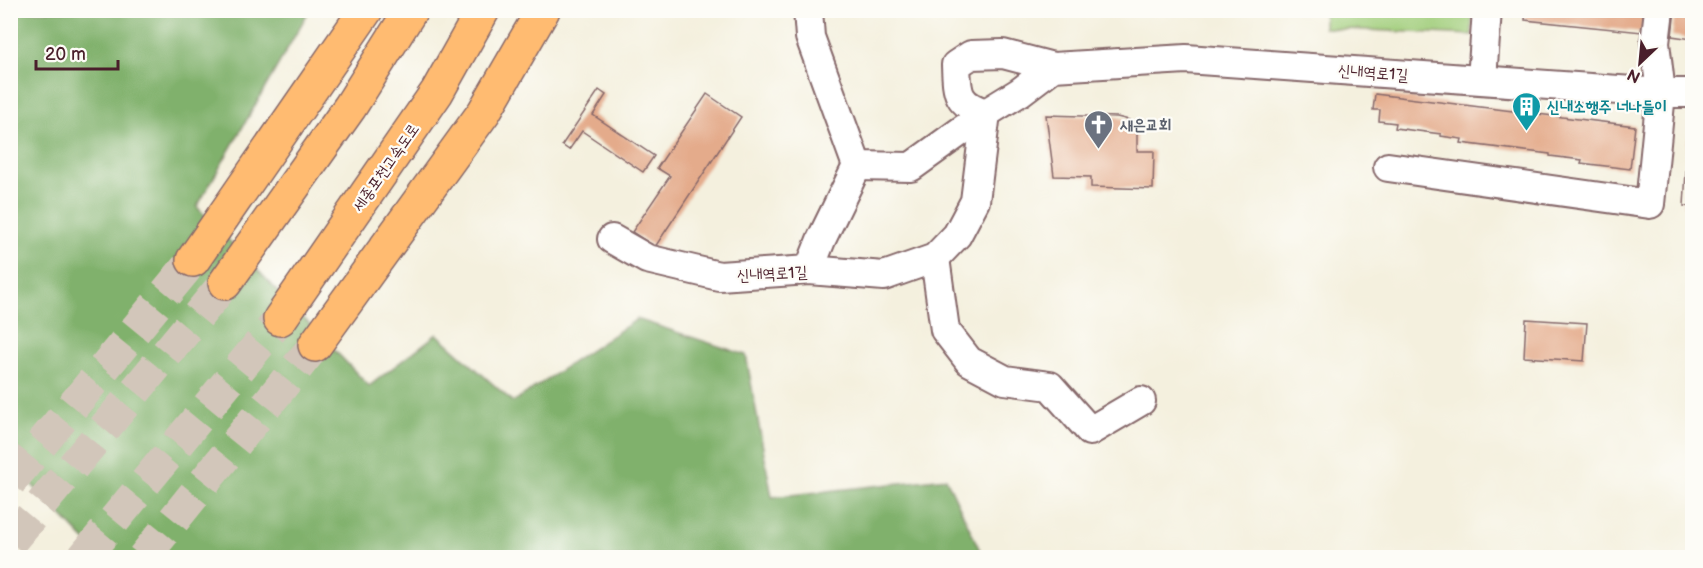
<svg xmlns="http://www.w3.org/2000/svg" width="1703" height="568" font-family="'Balsamiq Sans','Poor Story',sans-serif">
	<style>
		.green { fill: #a1ce7c; stroke: #767654; stroke-width: 1.5 }
		.forest { fill: #80b16c; stroke: #65684c; stroke-width: 1.5 }
		.building { fill: #e4ab8b }
		.lines { fill: none; stroke-linecap: round; stroke-linejoin: round }
		.highway-tunnel { stroke: #d2c6ba; stroke-width: 33; stroke-dasharray: 33 16; stroke-linecap: butt }
		.minor-casing { stroke: #86686a; stroke-width: 32 }
		.highway-casing { stroke: #86686a; stroke-width: 36 }
		.minor { stroke: #fff; stroke-width: 28 }
		.highway { stroke: #ffbb71; stroke-width: 33 }
		.labels { text-anchor: middle; stroke-width: 4.5; stroke-linejoin: round; paint-order: stroke }
		.street-label { font-size: 16px; fill: #4a1f2b; stroke: #fdfcf7 }
		.culture-label { font-size: 16px; font-weight: bold; fill: #0d838f; stroke: #fdfcf7; text-anchor: start }
		.worship-label { font-size: 16px; font-weight: bold; fill: #5b616d; stroke: #fdfcf7; text-anchor: start }
	</style>
	<rect width="100%" height="100%" fill="#fdfcf7"/>
	<filter id="ink" filterUnits="userSpaceOnUse"><feTurbulence type="fractalNoise" baseFrequency=".0167" numOctaves="2"/><feDisplacementMap in="SourceGraphic" scale="12" xChannelSelector="R" yChannelSelector="G"/><feConvolveMatrix kernelMatrix="1 2 1 2 8 2 1 2 1" color-interpolation-filters="sRGB"/></filter>
	<filter id="wash" filterUnits="userSpaceOnUse"><feTurbulence type="fractalNoise" baseFrequency=".008" numOctaves="4" result="noise"/><feDisplacementMap in="SourceGraphic" scale="24" xChannelSelector="R" yChannelSelector="G"/><feGaussianBlur stdDeviation="1.35" result="paint"/><feColorMatrix in="noise" values="0 0 0 0 0 0 0 0 0 0 0 0 0 0 0 0 0 1.4 0 .05"/><feComposite in="paint" operator="in"/></filter>
	<g filter="url(#wash)">
		<rect width="100%" height="100%" fill="#f4f0de"/>
		<path class="green" d="M 1324,11 L 1472,11 L 1472,35 L 1324,28 Z"/>
		<path class="forest" d="M 11,11 L 309,11 L 197,207 L 369,386 L 437,334 L 513,402 L 637,319 L 746,355 L 772,497 L 946,478 L 983,557 L 101,557 L 11,463 Z"/>
		<g id="blocks">
			<g class="building">
				<path d="M 1526,10 L 1644,10 L 1642,32 L 1525,20 Z"/>
				<path d="M 1675,10 L 1692,10 L 1692,39 L 1672,36 Z"/>
				<path d="M 599,90 L 606,95 L 593,115 L 654,156 L 643,172 L 582,131 L 569,150 L 562,145 Z"/>
				<path d="M 707,94 L 741,117 L 655,247 L 632,232 L 670,176 L 657,168 Z"/>
				<path d="M 1375,94 L 1635,126 L 1630,169 L 1581,163 L 1582,160 L 1550,156 L 1550,154 L 1461,143 L 1462,139 L 1441,136 L 1441,134 L 1395,128 L 1396,123 L 1379,121 L 1380,110 L 1373,110 Z"/>
				<path d="M 1046,115 L 1117,117 L 1129,120 L 1137,132 L 1137,151 L 1154,151 L 1153,189 L 1091,187 L 1091,177 L 1054,176 Z"/>
				<path d="M 1688,137 L 1692,137 L 1692,207 L 1684,206 Z"/>
				<path d="M 1526,319 L 1587,323 L 1584,361 L 1524,357 Z"/>
			</g>
		</g>
	</g>
	<g filter="url(#ink)">
		<use href="#blocks" fill-opacity="0" stroke="#86686a" stroke-width="1.5"/>
		<g class="lines">
			<g class="highway-tunnel">
				<path d="M 10,482 L 193,260"/>
				<path d="M 10,542 L 225,283"/>
				<path d="M 83,558 L 280,319"/>
				<path d="M 143,558 L 315,345"/>
			</g>
			<defs>
				<g id="minor">
					<path d="M 808,10 L 810,37 L 857,166 L 911,167 L 986,113"/>
					<path d="M 1053,67 L 1020,92 L 986,113 C 957,104 957,93 956,65 L 971,55 L 1003,54 L 1053,67 L 1186,59 L 1661,93 L 1692,93"/>
					<path d="M 1482,79 L 1487,10"/>
					<path d="M 1388,167 L 1650,204 L 1661,93 L 1655,43 L 1659,10"/>
					<path d="M 612,239 L 647,259 L 719,276 L 809,270 L 884,276 L 935,258 L 957,235 L 975,201 L 986,113"/>
					<path d="M 935,258 L 945,330 L 969,361 L 1005,380 L 1050,386 L 1090,431 L 1141,401"/>
					<path d="M 809,270 L 821,240 L 857,166"/>
				</g>
				<g id="highway">
					<path d="M 193,260 L 366,10"/>
					<path d="M 225,283 L 350,107 L 411,10"/>
					<path d="M 280,319 L 437,92 L 483,10"/>
					<path d="M 315,345 L 484,112 L 543,10"/>
				</g>
			</defs>
			<use href="#minor" class="minor-casing"/>
			<use href="#highway" class="highway-casing"/>
			<use href="#minor" class="minor"/>
			<use href="#highway" class="highway"/>
		</g>
	</g>
	<defs>
		<symbol id="building-pin" viewBox="-11 -11 22 30"><path d="M0 17L-7.5 6A9.5 9.5 0 1 1 7.5 6Z" fill="#0f9aa8" stroke="#fdfcf7"/><path d="M-4-6H4V6H1V3H-1V6H-4ZM-2.5-4.3h1.7v1.8h-1.7ZM.8-4.3h1.7v1.8H.8ZM-2.5-1h1.7V.8h-1.7ZM.8-1h1.7V.8H.8Z" fill="#fff"/></symbol>
		<symbol id="church-pin" viewBox="-11 -11 22 30"><path d="M0 17L-7.5 6A9.5 9.5 0 1 1 7.5 6Z" fill="#6b7280" stroke="#fdfcf7"/><path d="M-1.2-6h2.4v3.5h3.3v2.4h-3.3V6h-2.4V-.1h-3.3v-2.4h3.3Z" fill="#fff"/></symbol>
	</defs>
	<g fill-rule="evenodd">
		<use href="#building-pin" x="1510" y="90" width="33" height="45"/>
		<use href="#church-pin" x="1082" y="108" width="33" height="45"/>
	</g>
	<g class="labels">
		<g class="street-label">
			<text transform="translate(1373 72) rotate(4)" y="6">신내역로1길</text>
			<text transform="translate(385 167) rotate(-55)" y="6">세종포천고속도로</text>
			<text transform="translate(772 273) rotate(-3)" y="6">신내역로1길</text>
		</g>
		<g class="culture-label">
			<text x="1547" y="112">신내소행주 너나들이</text>
		</g>
		<g class="worship-label">
			<text x="1120" y="130">새은교회</text>
		</g>
	</g>
	<rect width="1703" height="568" fill="none" stroke="#fdfcf7" stroke-width="36"/>
	<g transform="translate(1640 63) rotate(206)" stroke="#fdfcf7" stroke-width="4.5" paint-order="stroke">
	<path d="M0-4.5L10 22L0 15L-10 22Z" fill="#4a1f2b"/>
	<text y="-9" font-size="16" font-weight="bold" text-anchor="middle" fill="#4a1f2b">N</text>
	</g>
	<path d="M36 60v9h82v-9" fill="none" stroke="#4a1f2b" stroke-width="3"/>
	<text x="45" y="60" font-size="18" fill="#4a1f2b" stroke="#fdfcf7" stroke-width="4.5" paint-order="stroke">20 m</text>
</svg>
